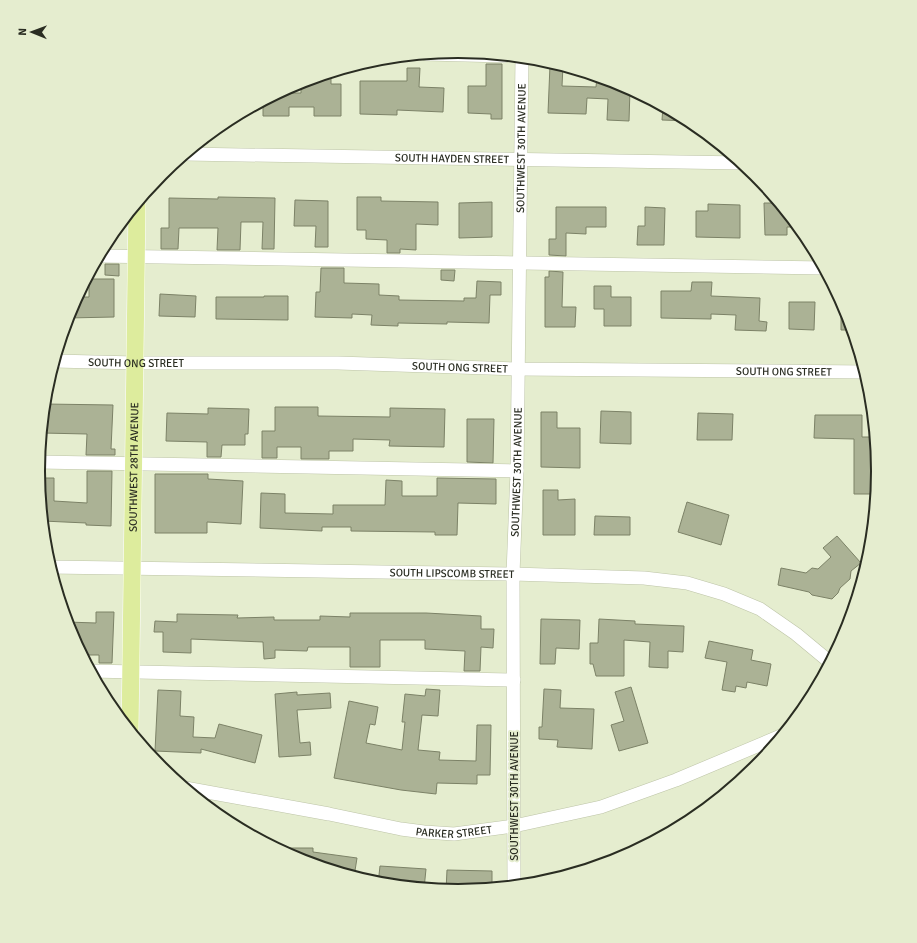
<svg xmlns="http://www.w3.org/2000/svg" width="917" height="943" font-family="Signika,sans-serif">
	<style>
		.building { fill: #abb295; stroke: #7c8267 }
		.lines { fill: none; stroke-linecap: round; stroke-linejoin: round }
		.minor-casing { stroke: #bdc4a7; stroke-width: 14 }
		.major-casing { stroke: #fff; stroke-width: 18 }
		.minor { stroke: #fff; stroke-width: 13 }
		.major { stroke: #ddec9d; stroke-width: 17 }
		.labels { text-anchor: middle; stroke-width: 4; stroke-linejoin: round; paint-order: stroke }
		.street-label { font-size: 11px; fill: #2a2d22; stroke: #e5edcf }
		.rim { fill: none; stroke: #2a2d22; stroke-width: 2 }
	</style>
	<rect width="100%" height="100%" fill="#e5edcf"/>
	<g class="building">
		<path d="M 486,64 L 502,64 L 502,119 L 491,119 L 491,114 L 468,113 L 468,86 L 486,86 Z"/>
		<path d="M 550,65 L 563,66 L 562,86 L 596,87 L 597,76 L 613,81 L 613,87 L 630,89 L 629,121 L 607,120 L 608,99 L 587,98 L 586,114 L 548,113 Z"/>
		<path d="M 407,68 L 420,68 L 419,87 L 444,88 L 443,112 L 397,110 L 397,115 L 360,114 L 360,81 L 407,81 Z"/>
		<path d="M 331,73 L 331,84 L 341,84 L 341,116 L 314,116 L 314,107 L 289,107 L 289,116 L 263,116 L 263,101 L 279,93 L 301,93 L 301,82 Z"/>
		<path d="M 663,106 L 665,107 L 690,121 L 662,120 Z"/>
		<path d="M 218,197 L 275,198 L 274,249 L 262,249 L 263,222 L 241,222 L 240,250 L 217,250 L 218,228 L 179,228 L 178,249 L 161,249 L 161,228 L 169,228 L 169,198 L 218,199 Z"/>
		<path d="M 357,197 L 381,197 L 381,201 L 438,202 L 438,225 L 416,224 L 416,250 L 400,249 L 400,253 L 387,253 L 387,240 L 366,239 L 366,230 L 357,230 Z"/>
		<path d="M 295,200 L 328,201 L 328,247 L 315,247 L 316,226 L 294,226 Z"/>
		<path d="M 492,202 L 492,237 L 459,238 L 459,203 Z"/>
		<path d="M 764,203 L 779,203 L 799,227 L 787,227 L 787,235 L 765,235 Z"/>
		<path d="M 708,204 L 740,205 L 740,238 L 696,237 L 696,211 L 708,211 Z"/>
		<path d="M 556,207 L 606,207 L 606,227 L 586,227 L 586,234 L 566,233 L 566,256 L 549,255 L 549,239 L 556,239 Z"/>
		<path d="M 645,207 L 665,208 L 664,245 L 637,245 L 638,226 L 645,226 Z"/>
		<path d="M 105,264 L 119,264 L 119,276 L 105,275 Z"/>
		<path d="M 321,268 L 344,268 L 344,283 L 379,284 L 379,295 L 399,296 L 399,300 L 464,301 L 464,298 L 476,298 L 477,281 L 501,282 L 501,295 L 490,295 L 489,323 L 447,322 L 447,324 L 398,323 L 398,326 L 371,325 L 372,315 L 352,314 L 352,318 L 315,317 L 316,292 L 320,292 Z"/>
		<path d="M 441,270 L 455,270 L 454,281 L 441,280 Z"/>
		<path d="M 549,271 L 563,272 L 562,307 L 576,307 L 575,327 L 545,327 L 545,277 L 549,277 Z"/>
		<path d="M 89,279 L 114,279 L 114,317 L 68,318 L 70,310 L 77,297 L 89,297 Z"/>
		<path d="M 692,282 L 712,282 L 711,296 L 760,298 L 759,321 L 767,322 L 766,331 L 735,330 L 736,315 L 711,314 L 711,319 L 661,318 L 661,291 L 691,291 Z"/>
		<path d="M 594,286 L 611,286 L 611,297 L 631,297 L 631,326 L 604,326 L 604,309 L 594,309 Z"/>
		<path d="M 160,294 L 196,296 L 195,317 L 159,316 Z"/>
		<path d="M 264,296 L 288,296 L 288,320 L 216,319 L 216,297 L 264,297 Z"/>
		<path d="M 841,299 L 847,311 L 853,330 L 841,330 Z"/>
		<path d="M 789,302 L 815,302 L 814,330 L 789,329 Z"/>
		<path d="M 45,404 L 113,405 L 111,449 L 115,449 L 115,455 L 86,455 L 87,434 L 42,433 Z"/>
		<path d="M 275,407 L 318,407 L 318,416 L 390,417 L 390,408 L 445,409 L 444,447 L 389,446 L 390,440 L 353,439 L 353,451 L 329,451 L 329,459 L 301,459 L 301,447 L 277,447 L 277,458 L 262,458 L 262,431 L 275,431 Z"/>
		<path d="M 208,408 L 249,409 L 248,434 L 245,434 L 245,445 L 222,445 L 221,457 L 207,457 L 207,442 L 166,441 L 167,413 L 208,414 Z"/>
		<path d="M 601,411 L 631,412 L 631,444 L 600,443 Z"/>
		<path d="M 541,412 L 557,412 L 557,428 L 580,428 L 580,468 L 541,467 Z"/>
		<path d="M 698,413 L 733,414 L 732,440 L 697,440 Z"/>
		<path d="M 815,415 L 862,415 L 862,437 L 871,437 L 871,494 L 854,494 L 854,439 L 814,438 Z"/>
		<path d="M 467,419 L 494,419 L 493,463 L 467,462 Z"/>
		<path d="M 87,471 L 112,471 L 111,526 L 86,525 L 86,523 L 43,521 L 39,478 L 54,478 L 54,501 L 87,503 Z"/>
		<path d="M 155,474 L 208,474 L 208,479 L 243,481 L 241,524 L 207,522 L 207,533 L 155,533 Z"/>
		<path d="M 437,478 L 496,479 L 496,504 L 458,503 L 457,535 L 435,535 L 435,532 L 351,531 L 351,527 L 322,527 L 322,531 L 260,528 L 261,493 L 285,494 L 285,513 L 333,514 L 333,505 L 385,505 L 386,480 L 402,481 L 402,496 L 437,496 Z"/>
		<path d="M 543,490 L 558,490 L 558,500 L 575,499 L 575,535 L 543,535 Z"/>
		<path d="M 687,502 L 729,515 L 721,545 L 678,532 Z"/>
		<path d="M 595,516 L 630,517 L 630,535 L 594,535 Z"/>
		<path d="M 837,536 L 861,563 L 851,571 L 850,579 L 840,588 L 838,593 L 832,599 L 812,595 L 809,592 L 778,585 L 781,568 L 806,573 L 812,568 L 818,569 L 831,557 L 823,548 Z"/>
		<path d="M 96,612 L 114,612 L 112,663 L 99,663 L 99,655 L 82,655 L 70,632 L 67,622 L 96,623 Z"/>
		<path d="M 350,613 L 426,613 L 481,616 L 481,629 L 494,629 L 493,648 L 481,647 L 480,671 L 464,671 L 465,651 L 425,649 L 425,640 L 380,640 L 380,667 L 350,667 L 350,647 L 308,647 L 307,651 L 275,650 L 275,658 L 264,659 L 263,642 L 191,639 L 191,653 L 163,652 L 163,632 L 154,632 L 155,621 L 177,622 L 177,614 L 238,615 L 237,618 L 274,617 L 274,620 L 320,620 L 320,616 L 350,617 Z"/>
		<path d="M 541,619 L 580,620 L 579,649 L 556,648 L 555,664 L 540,664 Z"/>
		<path d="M 599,619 L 635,621 L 635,624 L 684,626 L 683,652 L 668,651 L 668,668 L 649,667 L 650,642 L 624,640 L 624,676 L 596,676 L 593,664 L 590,664 L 590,643 L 598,643 Z"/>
		<path d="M 709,641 L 753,650 L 751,660 L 771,664 L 767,686 L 747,682 L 746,688 L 736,686 L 735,692 L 722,690 L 727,662 L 705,658 Z"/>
		<path d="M 631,687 L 648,743 L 619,751 L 611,725 L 624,721 L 615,692 Z"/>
		<path d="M 426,689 L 440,690 L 438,716 L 422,715 L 418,750 L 440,752 L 439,760 L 476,761 L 477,725 L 491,725 L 490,775 L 477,775 L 477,784 L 437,783 L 436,794 L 401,790 L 334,778 L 349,701 L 378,707 L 375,725 L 370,724 L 366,743 L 402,750 L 405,722 L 402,722 L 405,694 L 425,696 Z"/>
		<path d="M 544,689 L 561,690 L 560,708 L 594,709 L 592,749 L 557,747 L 558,740 L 539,739 L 539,727 L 542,727 Z"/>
		<path d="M 158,690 L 181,691 L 180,716 L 194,717 L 193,737 L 215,738 L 219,724 L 262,735 L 255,763 L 201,749 L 201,753 L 155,751 Z"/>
		<path d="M 297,692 L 297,695 L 330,693 L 331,708 L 297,710 L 300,743 L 310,742 L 311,755 L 279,757 L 275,694 Z"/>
		<path d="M 275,848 L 313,848 L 313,852 L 357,858 L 354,877 L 297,860 Z"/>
		<path d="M 380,866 L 426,869 L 424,889 L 378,884 Z"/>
		<path d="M 447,870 L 492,871 L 492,889 L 458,892 L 446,891 Z"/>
	</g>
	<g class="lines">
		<defs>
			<g id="minor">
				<path d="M 426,54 L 505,56"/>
				<path id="s1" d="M 185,154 L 743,163"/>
				<path d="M 99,256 L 824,268"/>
				<path id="s2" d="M 55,361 L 135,363 L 338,363 L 518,369 L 866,372"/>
				<path d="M 39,462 L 517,471"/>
				<path id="s3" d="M 50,567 L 513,574 L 644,578 L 687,583 L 724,594 L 760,609 L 796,634 L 831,663"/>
				<path d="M 90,671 L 514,680"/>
				<path id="s4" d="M 185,788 L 329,814 L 401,829 L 424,832 L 454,834 L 514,826 L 601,807 L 676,780 L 783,735"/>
				<path id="s5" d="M 514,887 L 513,574 L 517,471 L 522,57"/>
			</g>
			<g id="major">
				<path id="s6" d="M 130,731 L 137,204"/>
			</g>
		</defs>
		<use href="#minor" class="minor-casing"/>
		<use href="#major" class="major-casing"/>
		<use href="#minor" class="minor"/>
		<use href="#major" class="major"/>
	</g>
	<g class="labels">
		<g class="street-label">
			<text dy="4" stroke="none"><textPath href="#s5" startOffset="739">SOUTHWEST 30TH AVENUE</textPath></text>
			<text dy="4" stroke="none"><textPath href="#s1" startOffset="267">SOUTH HAYDEN STREET</textPath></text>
			<text dy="4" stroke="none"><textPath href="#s2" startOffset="81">SOUTH ONG STREET</textPath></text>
			<text dy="4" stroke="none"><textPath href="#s2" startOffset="405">SOUTH ONG STREET</textPath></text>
			<text dy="4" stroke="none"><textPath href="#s2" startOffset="729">SOUTH ONG STREET</textPath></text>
			<text dy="4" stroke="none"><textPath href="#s6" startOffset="264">SOUTHWEST 28TH AVENUE</textPath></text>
			<text dy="4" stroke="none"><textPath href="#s5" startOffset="415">SOUTHWEST 30TH AVENUE</textPath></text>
			<text dy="4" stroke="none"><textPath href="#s3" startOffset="402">SOUTH LIPSCOMB STREET</textPath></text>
			<text transform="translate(514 796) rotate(-90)" y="4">SOUTHWEST 30TH AVENUE</text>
			<text dy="4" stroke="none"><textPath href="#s4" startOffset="273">PARKER STREET</textPath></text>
		</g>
	</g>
	<path d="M0 0H917V943H0ZM45 471a413 413 0 1 1 826 0a413 413 0 1 1-826 0Z" fill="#e5edcf" fill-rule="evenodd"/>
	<path class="rim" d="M45 471a413 413 0 1 1 826 0a413 413 0 1 1-826 0Z"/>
	<g transform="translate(32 32) rotate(271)" stroke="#e5edcf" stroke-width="3" paint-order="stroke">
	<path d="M0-3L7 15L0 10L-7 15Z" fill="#2a2d22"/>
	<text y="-6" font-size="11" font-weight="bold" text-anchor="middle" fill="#2a2d22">N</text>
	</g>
</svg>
